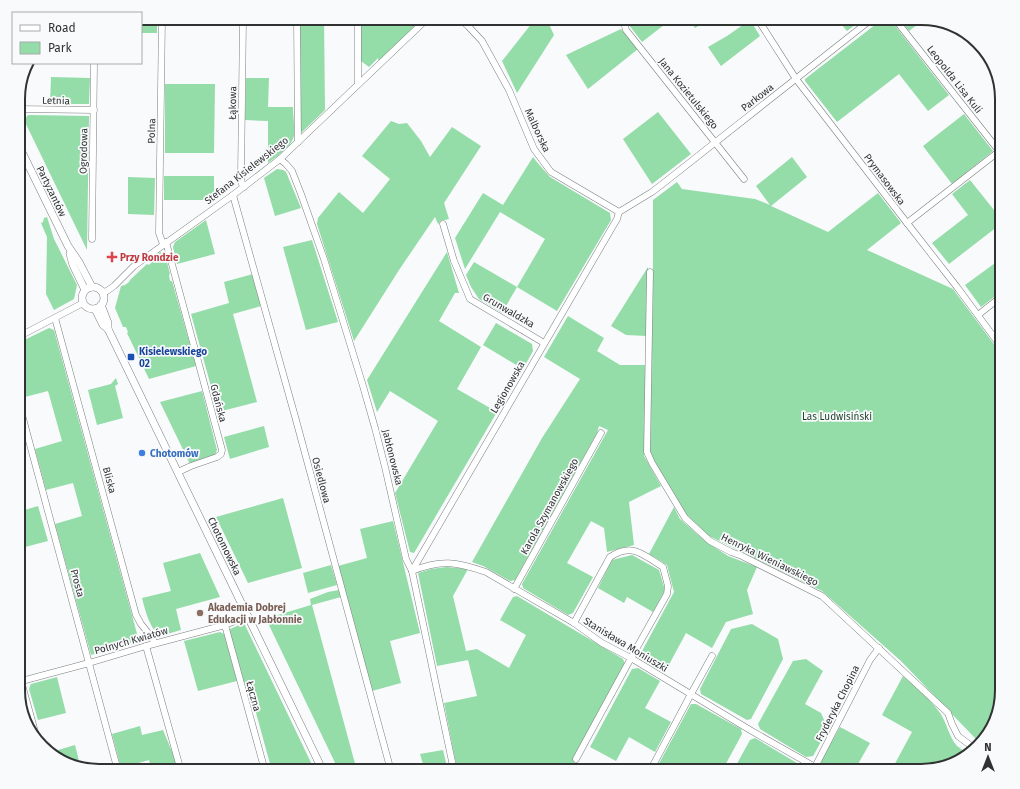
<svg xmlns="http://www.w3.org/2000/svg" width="1020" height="789" font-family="'Fira Sans',sans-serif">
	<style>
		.green { fill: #94dca8 }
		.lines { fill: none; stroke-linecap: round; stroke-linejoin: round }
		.minor-casing { stroke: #7d7e80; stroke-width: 7 }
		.tertiary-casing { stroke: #7d7e80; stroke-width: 8 }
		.minor { stroke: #fff; stroke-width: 6 }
		.tertiary { stroke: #fff; stroke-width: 7 }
		.health-dot { fill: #e0444e; stroke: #f8fafc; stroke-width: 1.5 }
		.transit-dot { fill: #1a4fb4; stroke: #f8fafc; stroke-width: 1.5 }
		.shop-dot { fill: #3f7fe0; stroke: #f8fafc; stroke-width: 1.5 }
		.education-dot { fill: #8d6e63; stroke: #f8fafc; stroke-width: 1.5 }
		.labels { text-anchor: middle; stroke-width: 3.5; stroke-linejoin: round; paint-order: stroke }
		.street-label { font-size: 10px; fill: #313232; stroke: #f8fafc }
		.health-label { font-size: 10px; font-weight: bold; fill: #be3a42; stroke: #f8fafc; text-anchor: start }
		.transit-label { font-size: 10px; font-weight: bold; fill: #164399; stroke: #f8fafc; text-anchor: start }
		.park-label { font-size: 10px; fill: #193c24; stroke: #f8fafc }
		.shop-label { font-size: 10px; font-weight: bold; fill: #366cbe; stroke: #f8fafc; text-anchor: start }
		.education-label { font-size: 10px; font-weight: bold; fill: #785e54; stroke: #f8fafc; text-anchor: start }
		.rim { fill: none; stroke: #313232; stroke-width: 2 }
	</style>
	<rect width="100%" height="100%" fill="#f8fafc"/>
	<g class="green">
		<rect x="141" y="18" width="16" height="15"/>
		<path d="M 300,18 L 324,18 L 325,110 L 302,132 L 299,131 Z"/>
		<path d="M 361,18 L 423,18 L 379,62 L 378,58 L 369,67 L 361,61 Z"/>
		<path d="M 536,18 L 546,18 L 554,35 L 517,93 L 502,61 Z"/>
		<path d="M 628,18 L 673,18 L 642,42 L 629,25 Z"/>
		<path d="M 688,18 L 711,18 L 695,28 Z"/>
		<path d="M 836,18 L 864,18 L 847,31 Z"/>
		<path d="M 884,18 L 889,18 L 949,95 L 928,111 L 899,74 L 837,122 L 805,81 L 805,79 Z"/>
		<path d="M 899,18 L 921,18 L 925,19 L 909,31 Z"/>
		<path d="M 750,20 L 760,36 L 721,66 L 708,47 L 727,36 Z"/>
		<path d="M 621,29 L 638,49 L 588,89 L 566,55 Z"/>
		<path d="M 51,77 L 90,78 L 89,104 L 50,104 Z"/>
		<path d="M 246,78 L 269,78 L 268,107 L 293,107 C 293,115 295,130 294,136 C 291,148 277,156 268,163 L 268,121 L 245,120 Z"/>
		<path d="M 165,84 L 215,84 L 214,153 L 165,153 Z"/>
		<path d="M 658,112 L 691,154 L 652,184 L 623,139 Z"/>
		<path d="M 964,114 L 993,151 L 952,184 L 923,146 Z"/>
		<path d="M 28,115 L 89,116 L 87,250 L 24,120 Z"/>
		<path d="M 391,121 L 399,124 L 407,123 L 421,141 L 430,157 L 452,127 L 481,146 L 444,203 L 449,219 L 441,221 L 438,224 L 435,217 L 399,270 L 354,341 L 317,224 L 318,218 L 339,192 L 363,213 L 390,179 L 362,156 Z"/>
		<path d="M 533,157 L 536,161 L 550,177 L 610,213 L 611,220 L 557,311 L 517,287 L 502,313 L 479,299 L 471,287 L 466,275 L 474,262 L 517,287 L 545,239 L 500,212 L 465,269 L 455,238 L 483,193 L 503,205 Z"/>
		<path d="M 792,157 L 807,177 L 771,206 L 828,232 L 878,193 L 901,223 L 867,250 L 953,289 L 1002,355 L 1002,690 L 985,740 L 981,743 L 974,737 L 901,661 L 822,591 L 709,536 L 685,513 L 650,454 L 653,258 L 653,200 L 677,182 L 682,189 L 755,199 L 770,205 L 756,186 Z"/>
		<path d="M 277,169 L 283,170 L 286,172 L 301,208 L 275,216 L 264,178 Z"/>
		<rect x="164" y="176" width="50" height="24"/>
		<path d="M 128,177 L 155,178 L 154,215 L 128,214 Z"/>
		<path d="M 970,180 L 1002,220 L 1002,223 L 949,264 L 932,243 L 968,215 L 952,194 Z"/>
		<path d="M 47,217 L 54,239 L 77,285 L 74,299 L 54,310 L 46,294 L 47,237 L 41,223 L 43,222 L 44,218 Z"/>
		<path d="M 206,220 L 215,254 L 177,264 L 173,247 L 175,242 Z"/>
		<path d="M 312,240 L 338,322 L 306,330 L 283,247 Z"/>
		<path d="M 160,252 L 165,254 L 170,274 L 169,275 L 170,281 L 172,281 L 196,366 L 149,379 L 127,333 L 128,332 L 126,327 L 123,327 L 115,308 L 121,286 L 125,285 L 129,282 L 130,280 L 147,264 L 149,265 L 153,261 L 153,258 Z"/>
		<path d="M 447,252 L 459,293 L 455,293 L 439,321 L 481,347 L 457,389 L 497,412 L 414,553 L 410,552 L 395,493 L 438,421 L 390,391 L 377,412 L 367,380 Z"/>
		<path d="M 1002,258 L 1002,291 L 981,307 L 965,285 Z"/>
		<path d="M 648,267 L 647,336 L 626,335 L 611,326 Z"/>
		<path d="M 253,274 L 261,306 L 233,314 L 257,402 L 218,412 L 191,314 L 229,303 L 224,282 Z"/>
		<path d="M 568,316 L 604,338 L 597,351 L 620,365 L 646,365 L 644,456 L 661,486 L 629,502 L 634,545 L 607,552 L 604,528 L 591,521 L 567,563 L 593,577 L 573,613 L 568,615 L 523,588 L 522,584 L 608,430 L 599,426 L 597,433 L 515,580 L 510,581 L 483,566 L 472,562 L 542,438 L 580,379 L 544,357 Z"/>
		<path d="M 496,323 L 532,344 L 533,351 L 523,369 L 483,345 Z"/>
		<path d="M 49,328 L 54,330 L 139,641 L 91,655 L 55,524 L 82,516 L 73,483 L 46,490 L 35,449 L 62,441 L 48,391 L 21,398 L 18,387 L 18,343 Z"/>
		<path d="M 116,378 L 118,384 L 115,386 L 123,418 L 97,425 L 88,390 L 111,384 Z"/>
		<path d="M 202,391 L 217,450 L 215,455 L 190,464 L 160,402 Z"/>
		<path d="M 264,426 L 269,447 L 230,459 L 224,437 Z"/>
		<path d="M 283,498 L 302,568 L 248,583 L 216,517 Z"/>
		<path d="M 38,506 L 48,541 L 21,548 L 18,537 L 18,512 Z"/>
		<path d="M 674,507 L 680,519 L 705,541 L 728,556 L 757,567 L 747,590 L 753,614 L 726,622 L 712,648 L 686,633 L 665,672 L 642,659 L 641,653 L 674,592 L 667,565 L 649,554 Z"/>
		<path d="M 393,521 L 420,633 L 390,641 L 401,683 L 372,691 L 338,566 L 367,558 L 360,529 Z"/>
		<path d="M 200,553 L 220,597 L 176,609 L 181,630 L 160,636 C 150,629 145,610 142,598 L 171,591 L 163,563 Z"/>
		<path d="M 632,555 L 659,570 L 665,590 L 653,612 L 627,597 L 624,603 L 598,588 L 612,560 Z"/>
		<path d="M 331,565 L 337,585 L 308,593 L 303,573 Z"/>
		<path d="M 447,567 L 468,569 L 453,596 L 466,651 L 477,649 L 509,668 L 526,635 L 500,620 L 513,597 L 517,596 L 623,659 L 625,664 L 573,759 L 578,768 L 579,771 L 459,771 L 455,759 L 444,703 L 477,696 L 468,660 L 437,666 L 418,573 L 431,569 Z"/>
		<path d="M 339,590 L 341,597 L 312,605 L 357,771 L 339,771 L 268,623 L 271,617 L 311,605 L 310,599 L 328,592 Z"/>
		<path d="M 244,623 L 315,771 L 272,771 L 250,691 L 247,692 L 229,632 L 230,629 Z"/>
		<path d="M 752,624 L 778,639 L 783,659 L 751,719 L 747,720 L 701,694 L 700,689 L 731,629 Z"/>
		<path d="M 220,632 L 224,634 L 237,681 L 198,691 L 184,641 Z"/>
		<path d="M 806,659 L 823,671 L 805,704 L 821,713 L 828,729 L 813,756 L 806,757 L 760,729 L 758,724 L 793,661 Z"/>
		<path d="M 638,668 L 660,681 L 645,708 L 671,722 L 655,752 L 629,737 L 616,761 L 590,747 L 632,669 Z"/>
		<path d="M 903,676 C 916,687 930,699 940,713 C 947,723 949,737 957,746 C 960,748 962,750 965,752 L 960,760 L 957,763 L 921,771 L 891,771 L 912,732 L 882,715 Z"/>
		<path d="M 57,677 L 66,713 L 38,720 L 29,689 L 31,684 Z"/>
		<path d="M 691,704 L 696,704 L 741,729 L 742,734 L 722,771 L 655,771 Z"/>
		<path d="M 140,726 L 142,735 L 163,730 L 173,754 L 178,771 L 152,771 L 149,760 L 121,768 L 112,734 Z"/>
		<path d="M 840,727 L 870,743 L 854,771 L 829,771 L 822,767 L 821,761 Z"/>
		<path d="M 755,738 L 802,766 L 804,771 L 733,771 L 750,740 Z"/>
		<path d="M 75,745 L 80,765 L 49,754 L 48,753 Z"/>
		<path d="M 443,750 L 448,771 L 425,771 L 420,754 Z"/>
	</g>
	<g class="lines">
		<defs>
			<g id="minor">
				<path d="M 162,18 L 159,233 L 163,244"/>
				<path d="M 243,18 L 241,177 L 242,184 L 244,187"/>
				<path d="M 297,18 L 298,142"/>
				<path d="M 358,18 L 358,84"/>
				<path d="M 459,18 L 468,26 L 482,41 L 509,90 L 534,149 L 551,172 L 619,212"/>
				<path d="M 623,18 L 626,30 L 744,179"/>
				<path d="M 757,18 L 796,79 L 907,223 L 957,287 L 1002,348"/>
				<path d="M 894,18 L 999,151"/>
				<path d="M 18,109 L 94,110"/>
				<path d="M 280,159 L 286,164 L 292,171 L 301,194 L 324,259 L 363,386 L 375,428 L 385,467 L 406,559 L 412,571 L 454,771"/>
				<path d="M 233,195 L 296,420 L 391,771"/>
				<path d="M 619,212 L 652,192 L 665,182 L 873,18"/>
				<path d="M 907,223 L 1002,149"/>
				<path d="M 443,224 L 454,261 L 470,299 L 544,343"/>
				<path d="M 92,239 L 94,63"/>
				<path d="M 166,242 L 222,450 L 221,454 L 217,457 L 191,466 L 178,472"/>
				<path d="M 650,272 L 647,452 L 652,463 L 685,518 L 710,541 L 731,552 L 742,556 L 822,596 L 948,713 L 952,724 L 958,736 L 974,748"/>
				<path d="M 102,292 L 107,291 L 114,286 L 134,266 L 233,195 L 280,159 L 428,18"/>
				<path d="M 978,315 L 1002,296"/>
				<path d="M 55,318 L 136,615 L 141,624 L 153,639 L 154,643"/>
				<path d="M 18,337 L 83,303"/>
				<path d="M 18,400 L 118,771"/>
				<path d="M 412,571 C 441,559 457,562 486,572 L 574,623 L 602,643 L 631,658 L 750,730 L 822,771"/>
				<path d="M 412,571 L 617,219 L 619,212"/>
				<path d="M 514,589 L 601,433"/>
				<path d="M 574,623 L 610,557 C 633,542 643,555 663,567 L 668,586 L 667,594 L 631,658 L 576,759"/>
				<path d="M 225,625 L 265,771"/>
				<path d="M 146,646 L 181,771"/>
				<path d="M 18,670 L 37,739"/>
				<path d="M 18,682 L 89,663 L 146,646 L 225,625 L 248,616"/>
				<path d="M 967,754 L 972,747"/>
				<path d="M 815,767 L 870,660 L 879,648"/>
				<path d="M 650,771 L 691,694 L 712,656"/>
			</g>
			<g id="tertiary">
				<path d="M 18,144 L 68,246 L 79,262 L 92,287"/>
				<path d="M 70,254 L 73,265 L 85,290"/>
				<circle cx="93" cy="298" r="11"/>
				<path d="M 101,305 L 108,323 L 108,329"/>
				<path d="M 95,309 L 103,325 L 108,329 L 323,771"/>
			</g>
		</defs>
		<use href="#minor" class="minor-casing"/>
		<use href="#tertiary" class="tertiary-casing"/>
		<use href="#minor" class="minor"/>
		<use href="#tertiary" class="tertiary"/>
	</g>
	<path class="health-dot" d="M110 251h4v4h4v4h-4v4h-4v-4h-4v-4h4z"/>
	<rect class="transit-dot" x="127" y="353" width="8" height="8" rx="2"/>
	<circle class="shop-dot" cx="142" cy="453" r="4"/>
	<circle class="education-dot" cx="200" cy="613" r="4"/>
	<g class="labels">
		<g class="street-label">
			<text transform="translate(955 79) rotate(52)" y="4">Leopolda Lisa Kuli</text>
			<text transform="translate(689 93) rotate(51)" y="4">Jana Kozietulskiego</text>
			<text transform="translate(757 97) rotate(-38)" y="4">Parkowa</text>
			<text transform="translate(56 100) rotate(1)" y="4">Letnia</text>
			<text transform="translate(232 103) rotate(-89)" y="4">Łąkowa</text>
			<text transform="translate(538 130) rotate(65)" y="4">Malborska</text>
			<text transform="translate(151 131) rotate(-89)" y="4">Polna</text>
			<text transform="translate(83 151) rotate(-89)" y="4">Ogrodowa</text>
			<text transform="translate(246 170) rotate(-38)" y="4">Stefana Kisielewskiego</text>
			<text transform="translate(885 179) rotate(53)" y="4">Prymasowska</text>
			<text transform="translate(52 191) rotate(64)" y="4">Partyzantów</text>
			<text transform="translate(509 310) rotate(30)" y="4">Grunwaldzka</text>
			<text transform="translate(507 387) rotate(-60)" y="4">Legionowska</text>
			<text transform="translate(219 403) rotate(75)" y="4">Gdańska</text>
			<text transform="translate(393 457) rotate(76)" y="4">Jabłonowska</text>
			<text transform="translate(110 480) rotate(75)" y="4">Bliska</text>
			<text transform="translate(322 480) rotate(75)" y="4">Osiedlowa</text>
			<text transform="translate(549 506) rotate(-61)" y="4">Karola Szymanowskiego</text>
			<text transform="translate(225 546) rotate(64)" y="4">Chotomowska</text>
			<text transform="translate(770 559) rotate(26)" y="4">Henryka Wieniawskiego</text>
			<text transform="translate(78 583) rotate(75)" y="4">Prosta</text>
			<text transform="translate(131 640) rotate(-16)" y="4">Polnych Kwiatów</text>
			<text transform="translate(626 644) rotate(31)" y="4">Stanisława Moniuszki</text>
			<text transform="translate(254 696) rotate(75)" y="4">Łączna</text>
			<text transform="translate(837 703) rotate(-63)" y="4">Fryderyka Chopina</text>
		</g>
		<g class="health-label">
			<text x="120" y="261">Przy Rondzie</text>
		</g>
		<g class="transit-label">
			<text x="139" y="355">Kisielewskiego<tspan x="139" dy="12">02</tspan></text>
		</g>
		<g class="park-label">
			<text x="837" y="420">Las Ludwisiński</text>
		</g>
		<g class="shop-label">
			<text x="150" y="457">Chotomów</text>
		</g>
		<g class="education-label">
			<text x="208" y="611">Akademia Dobrej<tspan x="208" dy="12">Edukacji w Jabłonnie</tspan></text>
		</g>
	</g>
	<path d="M0 0H1020V789H0ZM99 25H921A74 74 0 0 1 995 99V690A74 74 0 0 1 921 764H99A74 74 0 0 1 25 690V99A74 74 0 0 1 99 25Z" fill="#f8fafc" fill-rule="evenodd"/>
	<path class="rim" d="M99 25H921A74 74 0 0 1 995 99V690A74 74 0 0 1 921 764H99A74 74 0 0 1 25 690V99A74 74 0 0 1 99 25Z"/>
	<rect x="12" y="12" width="130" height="52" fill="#f8fafc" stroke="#a8aaab"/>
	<rect x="20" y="25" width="20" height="6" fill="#ffffff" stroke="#a8aaab"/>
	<text x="48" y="32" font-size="12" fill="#313232">Road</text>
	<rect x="20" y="42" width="20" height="12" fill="#94dca8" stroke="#a8aaab"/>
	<text x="48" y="52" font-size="12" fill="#313232">Park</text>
	<g transform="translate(988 757)" stroke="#f8fafc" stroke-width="3" paint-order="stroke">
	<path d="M0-3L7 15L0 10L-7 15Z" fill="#313232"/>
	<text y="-6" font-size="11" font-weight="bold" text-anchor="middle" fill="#313232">N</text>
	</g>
</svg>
